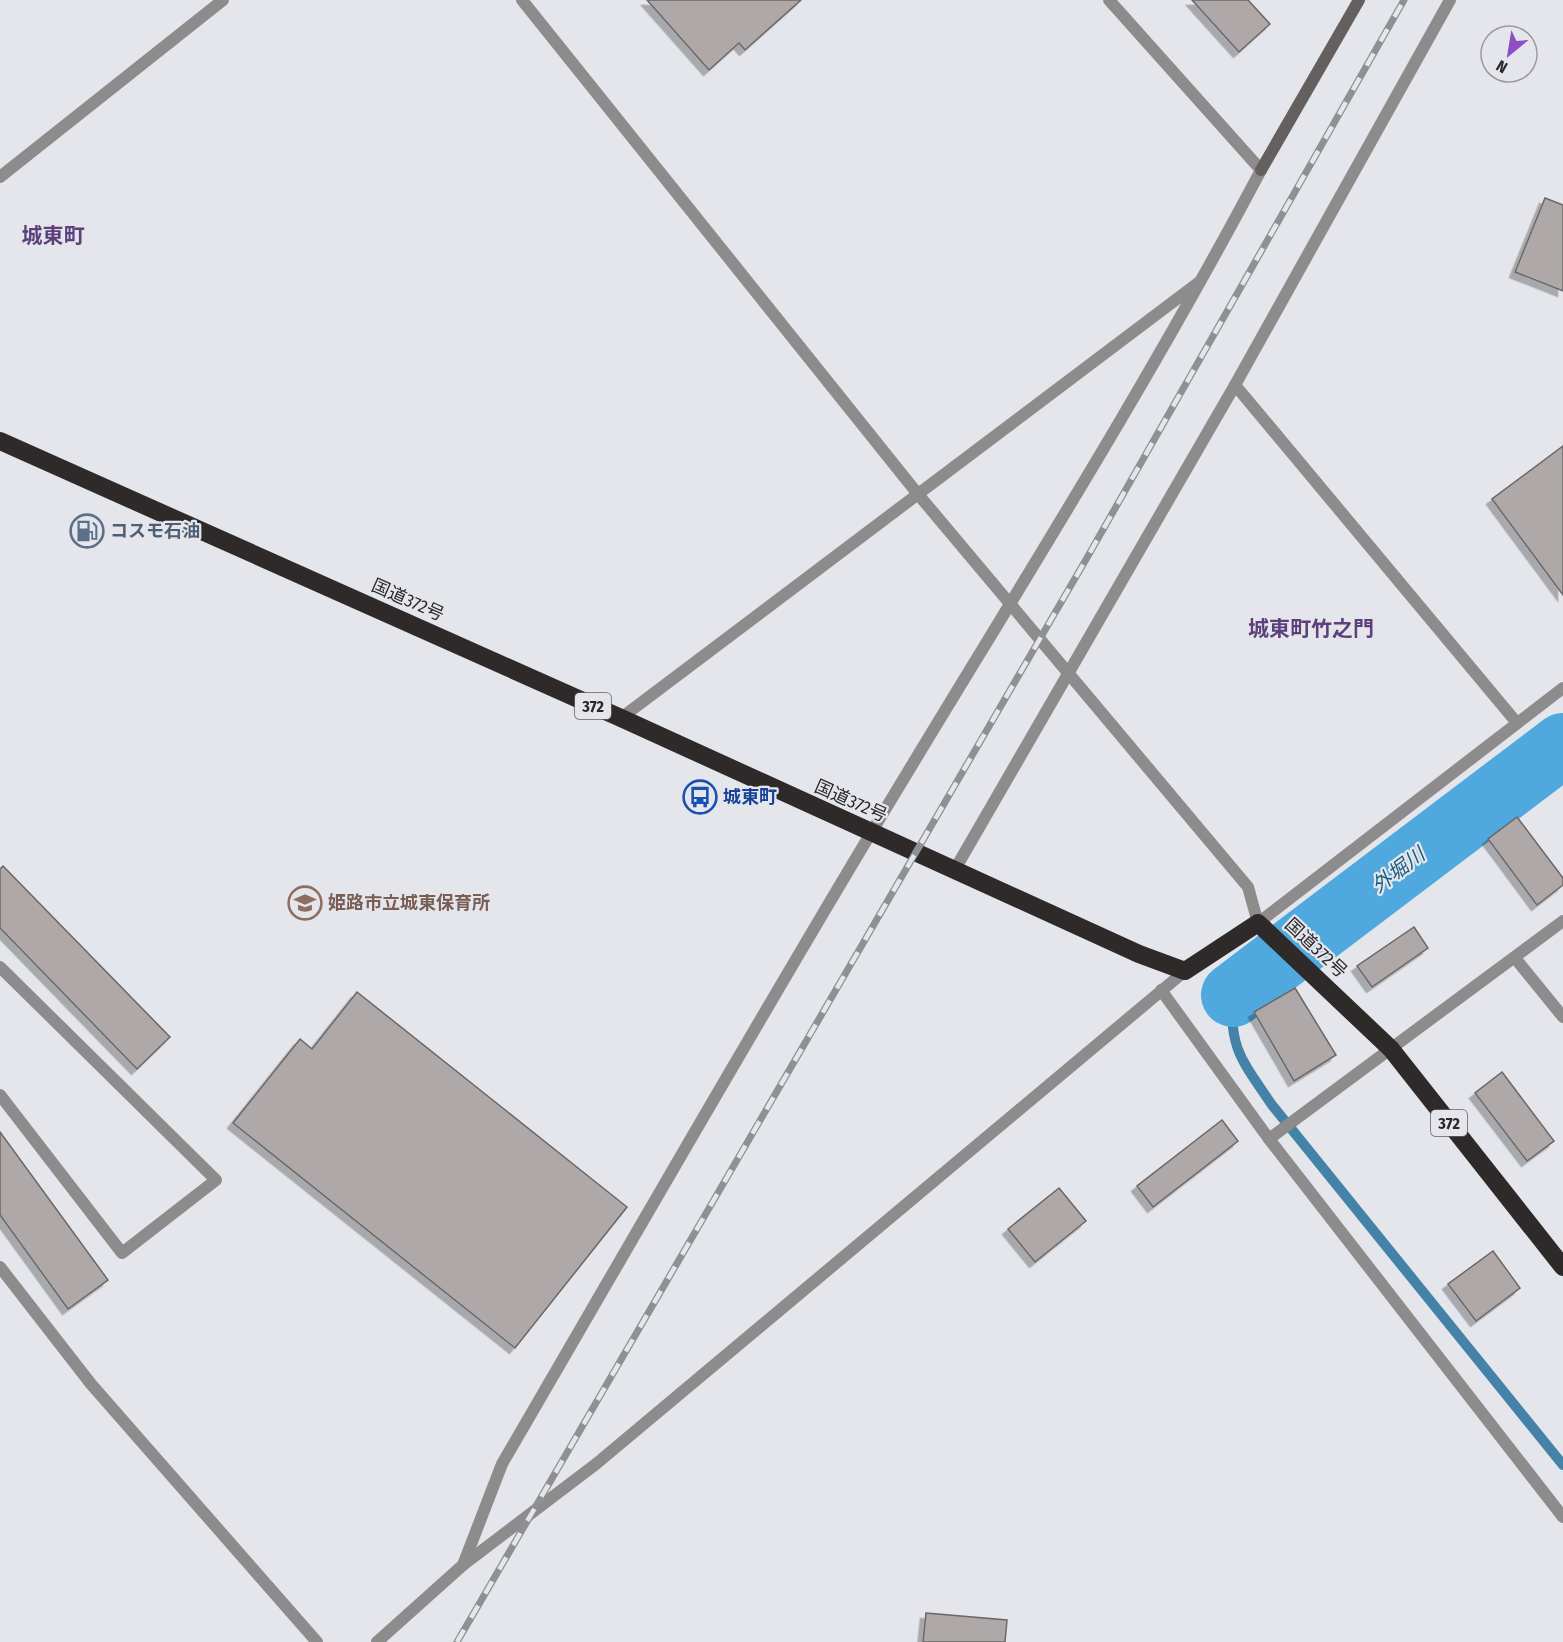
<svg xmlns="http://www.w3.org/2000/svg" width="1563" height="1642" font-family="'Fira Sans Condensed','Noto Sans JP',sans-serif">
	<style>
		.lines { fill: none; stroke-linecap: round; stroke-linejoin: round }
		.stream { stroke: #4482a8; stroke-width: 10 }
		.river { stroke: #4fa8de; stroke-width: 64 }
		.building { fill: #aea9a8; stroke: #6c6767; stroke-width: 1.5; filter: url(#shadow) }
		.lane { stroke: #8d8b8b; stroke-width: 12 }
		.street { stroke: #8d8b8b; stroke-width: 12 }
		.secondary { stroke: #63605f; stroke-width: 12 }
		.highway { stroke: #2e2a29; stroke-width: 18 }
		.rail-casing { stroke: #8f9093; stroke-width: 7 }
		.rail { stroke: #e5e6eb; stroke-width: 4.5; stroke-dasharray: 14; stroke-linecap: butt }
		.labels { text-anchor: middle; stroke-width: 4.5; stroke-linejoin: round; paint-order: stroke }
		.shield { fill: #e5e6eb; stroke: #616265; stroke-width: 1.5 }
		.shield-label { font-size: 16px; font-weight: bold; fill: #29292b }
		.service-label { font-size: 18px; font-weight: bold; fill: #4e5e75; stroke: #e5e6eb; text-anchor: start }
		.street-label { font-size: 18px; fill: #29292b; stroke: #e5e6eb }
		.transit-label { font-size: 18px; font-weight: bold; fill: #164399; stroke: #e5e6eb; text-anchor: start }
		.education-label { font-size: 18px; font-weight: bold; fill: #785e54; stroke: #e5e6eb; text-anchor: start }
		.water-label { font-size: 20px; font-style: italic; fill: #195b80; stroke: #e5e6eb }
		.quarter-label { font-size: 21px; font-weight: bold; fill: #5d3f7b; stroke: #e5e6eb }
	</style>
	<defs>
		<filter id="shadow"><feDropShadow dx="-5.5" dy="5.5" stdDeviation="0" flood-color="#0004"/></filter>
	</defs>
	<rect width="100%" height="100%" fill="#e5e6eb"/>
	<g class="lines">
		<path class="stream" d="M 1233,995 C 1228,1049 1244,1063 1272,1105 L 1563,1465"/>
		<path class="river" d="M 1233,995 L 1563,745"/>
	</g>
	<g class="building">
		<path d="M 647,0 L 801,0 L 745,50 L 739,43 L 709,70 Z"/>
		<path d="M 1192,0 L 1248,0 L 1270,24 L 1239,52 Z"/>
		<path d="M 1545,198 L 1563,205 L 1563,291 L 1515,272 Z"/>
		<path d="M 1563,446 L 1563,595 L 1492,499 Z"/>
		<path d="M 1517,817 L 1563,878 L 1563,885 L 1537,905 L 1488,839 Z"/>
		<path d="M 3,866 L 170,1037 L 137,1069 L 0,928 L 0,869 Z"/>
		<path d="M 1414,927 L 1428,948 L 1372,987 L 1357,966 Z"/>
		<path d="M 1295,988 L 1336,1055 L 1294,1081 L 1254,1012 Z"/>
		<path d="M 357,992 L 627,1207 L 515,1348 L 233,1123 L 300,1039 L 312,1049 Z"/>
		<path d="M 1502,1072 L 1554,1141 L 1527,1161 L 1475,1093 Z"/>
		<path d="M 1222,1120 L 1238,1141 L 1153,1207 L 1137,1186 Z"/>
		<path d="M 0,1132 L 108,1280 L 68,1309 L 0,1215 Z"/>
		<path d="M 1059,1188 L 1086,1221 L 1035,1262 L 1008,1229 Z"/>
		<path d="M 1493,1251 L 1520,1288 L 1476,1321 L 1448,1284 Z"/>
		<path d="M 926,1613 L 1007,1620 L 1005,1642 L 923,1642 Z"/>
	</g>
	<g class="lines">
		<g class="lane">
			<path d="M 0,967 L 216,1180 L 122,1253 L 0,1095"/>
			<path d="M 0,1267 L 91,1384 L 317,1642"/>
		</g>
		<g class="street">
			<path d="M 522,0 L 917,493 L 1248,887 L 1258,923 L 1563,688"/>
			<path d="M 0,177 L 223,0"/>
			<path d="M 1235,385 L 1517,723"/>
			<path d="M 621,718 L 1198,283"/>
			<path d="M 954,871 L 1235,385 L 1450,0"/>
			<path d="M 1515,958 L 1563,1017"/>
			<path d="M 1161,990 L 1269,1139 L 1563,1517"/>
			<path d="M 1269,1139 L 1563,921"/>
			<path d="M 463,1565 L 502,1464 C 625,1253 746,1041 871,833 C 1003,613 1141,397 1261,170 L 1109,0"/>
			<path d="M 377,1642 L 463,1565 L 596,1464 L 1185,971"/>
		</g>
		<path class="secondary" d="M 1261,170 L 1359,0"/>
		<path class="highway" d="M 0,441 L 621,718 L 1139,954 L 1185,971 L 1258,923 L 1391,1049 L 1563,1267"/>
		<defs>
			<path id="rail" d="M 457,1642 L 1088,556 L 1404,0"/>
		</defs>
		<use href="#rail" class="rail-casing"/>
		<use href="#rail" class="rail"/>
	</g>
	<defs>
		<symbol id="fuel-ring" viewBox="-11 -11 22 22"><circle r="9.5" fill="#e5e6eb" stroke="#5c6f8a" stroke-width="1.5"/><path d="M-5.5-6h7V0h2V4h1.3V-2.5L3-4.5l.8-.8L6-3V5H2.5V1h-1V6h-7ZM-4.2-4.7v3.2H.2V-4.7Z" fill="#5c6f8a"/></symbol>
		<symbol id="bus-ring" viewBox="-11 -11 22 22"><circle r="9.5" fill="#e5e6eb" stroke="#1a4fb4" stroke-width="1.5"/><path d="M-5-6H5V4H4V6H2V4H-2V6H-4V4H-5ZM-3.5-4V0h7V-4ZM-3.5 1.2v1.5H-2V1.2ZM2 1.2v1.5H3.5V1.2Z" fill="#1a4fb4"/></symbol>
		<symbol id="school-ring" viewBox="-11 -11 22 22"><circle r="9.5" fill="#e5e6eb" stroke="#8d6e63" stroke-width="1.5"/><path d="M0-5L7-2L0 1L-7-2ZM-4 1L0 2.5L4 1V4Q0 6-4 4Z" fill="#8d6e63"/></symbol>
	</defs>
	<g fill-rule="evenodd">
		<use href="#fuel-ring" x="68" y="512" width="38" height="38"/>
		<use href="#bus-ring" x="681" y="778" width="38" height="38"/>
		<use href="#school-ring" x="286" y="884" width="38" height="38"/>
	</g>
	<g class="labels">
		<g class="shield">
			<rect x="575" y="693" width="36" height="26" rx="4.5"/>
			<rect x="1431" y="1110" width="36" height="26" rx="4.5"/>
		</g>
		<g class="shield-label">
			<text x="593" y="712">372</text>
			<text x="1449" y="1129">372</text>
		</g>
		<g class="service-label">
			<text x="110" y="537">コスモ石油</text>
		</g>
		<g class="street-label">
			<text transform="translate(408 600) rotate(24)" y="6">国道372号</text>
			<text transform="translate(851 801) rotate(24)" y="6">国道372号</text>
			<text transform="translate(1316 948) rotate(43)" y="6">国道372号</text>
		</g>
		<g class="transit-label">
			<text x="723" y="803">城東町</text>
		</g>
		<g class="education-label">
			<text x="328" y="909">姫路市立城東保育所</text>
		</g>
		<g class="water-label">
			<text transform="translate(1398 870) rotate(-37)" y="7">外堀川</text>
		</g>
		<g class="quarter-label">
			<text x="53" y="243">城東町</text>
			<text x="1311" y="636">城東町竹之門</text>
		</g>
	</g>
	<g transform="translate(1509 54) rotate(210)"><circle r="28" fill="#e5e6eb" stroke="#9a9a9e" stroke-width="1.5"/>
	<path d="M0-4.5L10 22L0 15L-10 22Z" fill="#8e4fc4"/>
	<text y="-9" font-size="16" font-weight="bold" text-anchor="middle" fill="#29292b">N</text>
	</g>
</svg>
